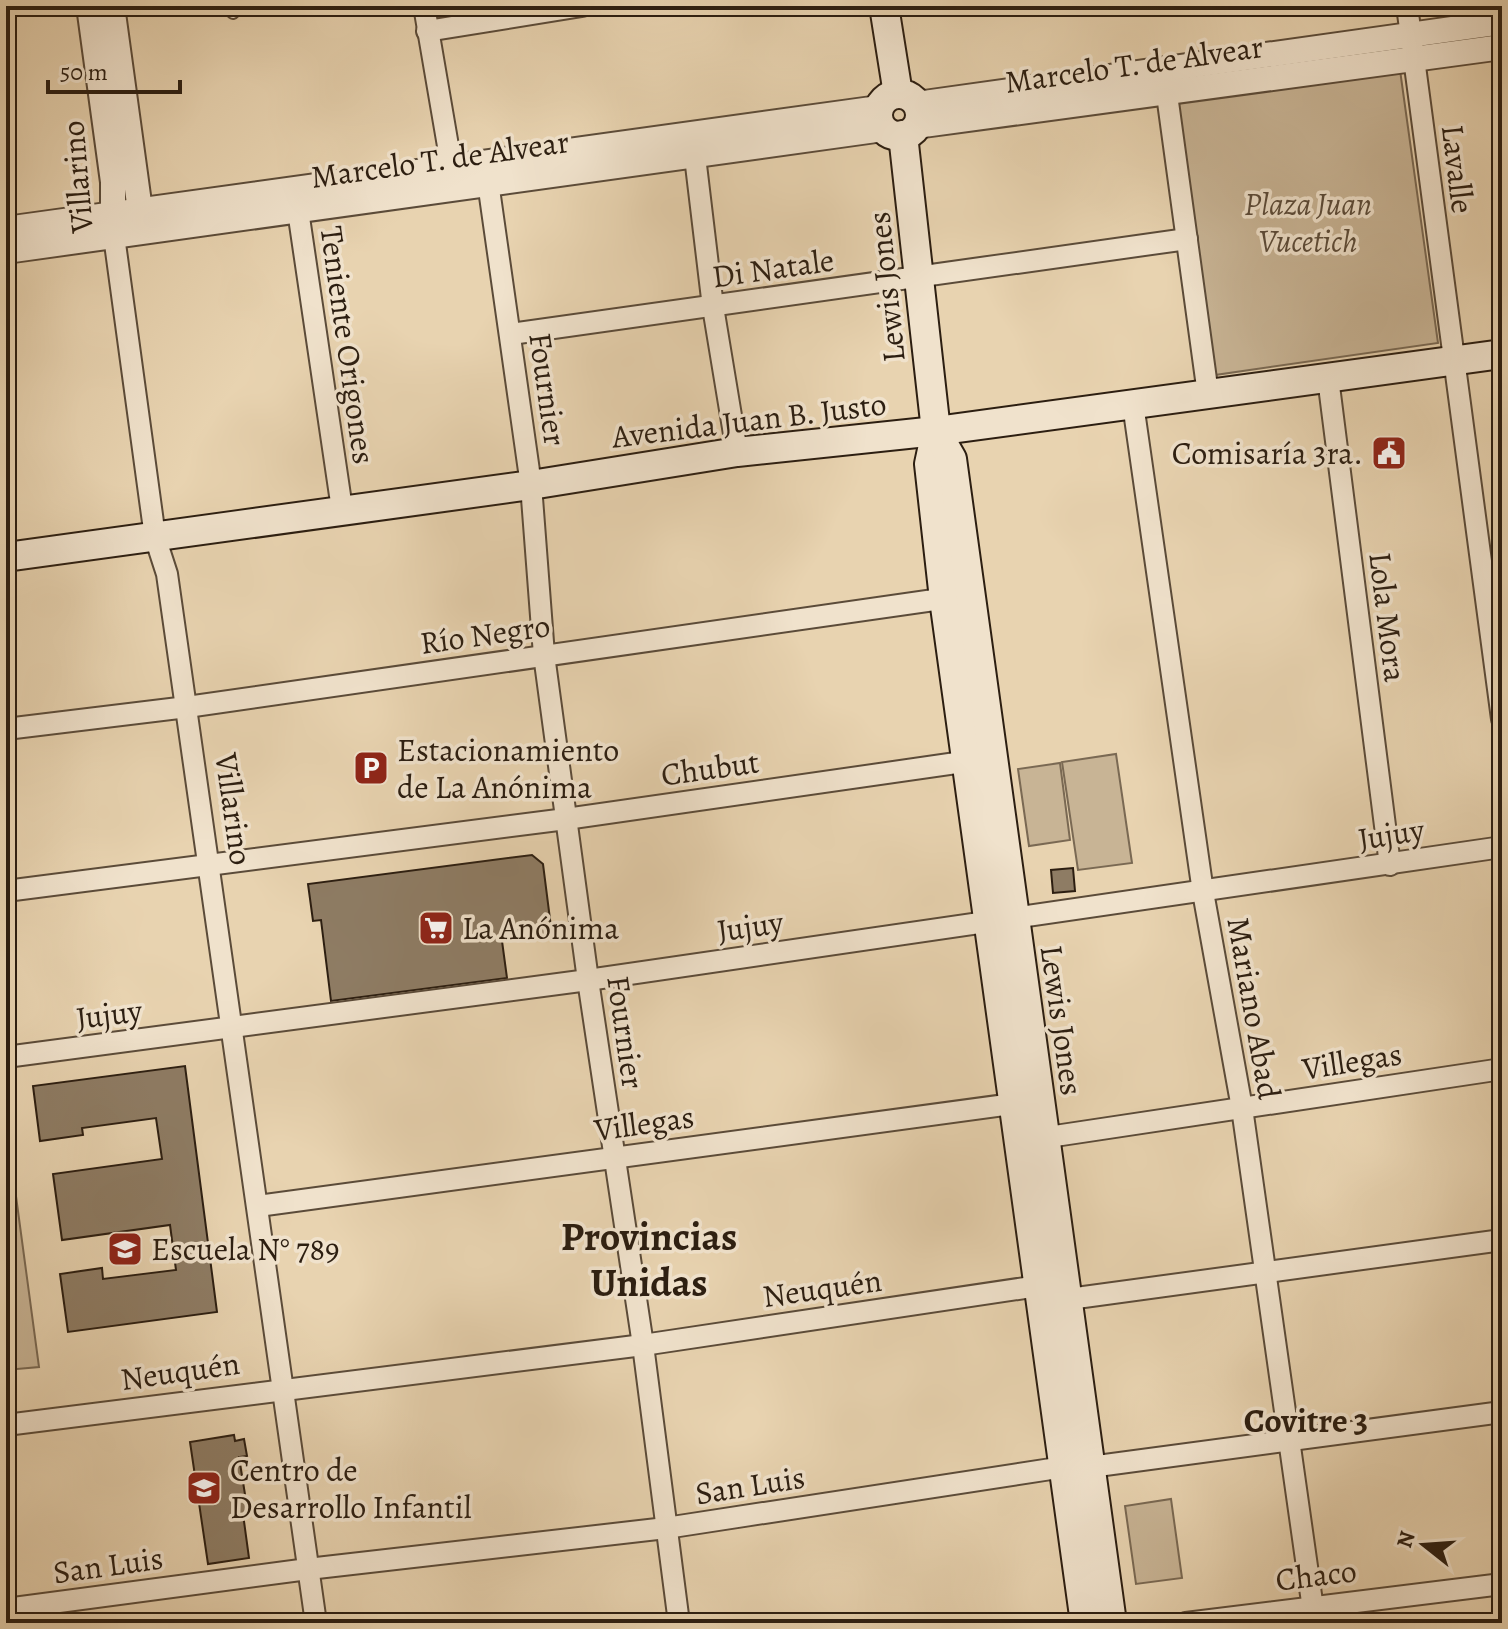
<svg xmlns="http://www.w3.org/2000/svg" width="1508" height="1629" font-family="Alegreya,serif">
	<style>
		.green { fill: #c8b495; stroke: #7a6953; stroke-width: 2 }
		.building { fill: #8e7c64; stroke: #2c1e11; stroke-width: 2 }
		.lines { fill: none; stroke-linecap: round; stroke-linejoin: round }
		.service-casing { stroke: #5b4b39; stroke-width: 14 }
		.minor-casing { stroke: #5b4b39; stroke-width: 24 }
		.tertiary-casing { stroke: #5b4b39; stroke-width: 28 }
		.secondary-casing { stroke: #2c1e11; stroke-width: 32 }
		.service { stroke: #f0e2cc; stroke-width: 10 }
		.minor { stroke: #f0e2cc; stroke-width: 20 }
		.tertiary { stroke: #f0e2cc; stroke-width: 24 }
		.secondary { stroke: #f0e2cc; stroke-width: 28 }
		.labels { text-anchor: middle; stroke-width: 7; stroke-linejoin: round; paint-order: stroke }
		.street-label { font-size: 32px; fill: #2c1e11; stroke: #f0e2cc }
		.park-label { font-size: 32px; font-style: italic; fill: #5b4b39; stroke: #f0e2cc }
		.poi-label { font-size: 32px; fill: #2c1e11; stroke: #f0e2cc; text-anchor: start }
		.neighbourhood-label { font-size: 34px; font-weight: bold; fill: #2c1e11; stroke: #f0e2cc }
		.district-label { font-size: 40px; font-weight: bold; fill: #2c1e11; stroke: #f0e2cc }
	</style>
	<rect width="100%" height="100%" fill="#e8d3b0"/>
	<filter id="stains"><feTurbulence type="fractalNoise" baseFrequency=".0025" numOctaves="4"/><feColorMatrix values="0 0 0 0 .2 0 0 0 0 .09 0 0 0 0 .02 0 0 0 .5 -.17"/></filter>
	<radialGradient id="worn" r=".72"><stop offset=".6" stop-color="#630" stop-opacity="0"/><stop offset="1" stop-color="#630" stop-opacity=".3"/></radialGradient>
	<g class="green">
		<path d="M 1400,70 L 1438,343 L 1215,375 L 1177,102 Z"/>
		<path d="M 1116,754 L 1132,863 L 1078,870 L 1062,762 Z"/>
		<path d="M 1060,763 L 1070,840 L 1029,846 L 1018,769 Z"/>
		<path d="M 6,1122 L 39,1367 L 6,1370 Z"/>
		<path d="M 1171,1499 L 1182,1578 L 1136,1584 L 1125,1506 Z"/>
	</g>
	<g class="building">
		<path d="M 532,855 L 543,864 L 552,935 L 502,941 L 507,978 L 331,1001 L 321,920 L 313,921 L 308,884 Z"/>
		<path d="M 1073,868 L 1075,891 L 1053,893 L 1051,870 Z"/>
		<path d="M 185,1066 L 217,1312 L 68,1332 L 60,1274 L 102,1268 L 103,1279 L 176,1270 L 170,1225 L 62,1240 L 53,1174 L 162,1159 L 156,1118 L 82,1128 L 83,1135 L 40,1141 L 33,1086 Z"/>
		<path d="M 234,1435 L 235,1441 L 244,1439 L 247,1456 L 239,1457 L 248,1513 L 243,1514 L 249,1558 L 208,1564 L 190,1442 Z"/>
	</g>
	<g class="lines">
		<defs>
			<path id="service" d="M 232,6 L 233,13"/>
			<g id="minor">
				<path d="M 424,6 L 454,181"/>
				<path d="M 1407,6 L 1502,719"/>
				<path d="M 427,31 L 582,6"/>
				<path d="M 1165,80 L 1208,394"/>
				<path d="M 693,140 L 713,307 L 737,452"/>
				<path d="M 486,168 L 531,485 L 544,655 L 588,980 L 643,1345 L 679,1623"/>
				<path d="M 296,197 L 342,509"/>
				<path d="M 114,236 L 155,537 L 167,574 L 316,1623"/>
				<path d="M 511,334 L 1187,239"/>
				<path d="M 1328,378 L 1390,865"/>
				<path d="M 1133,404 L 1203,892 L 1242,1108 L 1315,1623"/>
				<path d="M 6,729 L 187,707 L 955,597"/>
				<path d="M 6,891 L 566,819 L 977,760"/>
				<path d="M 6,1057 L 588,980 L 1502,847"/>
				<path d="M 1035,1139 L 1502,1069"/>
				<path d="M 258,1206 L 1027,1102"/>
				<path d="M 6,1425 L 643,1345 L 1038,1286 L 1069,1299 L 1502,1240"/>
				<path d="M 6,1609 L 308,1569 L 666,1528 L 1064,1467 L 1090,1467 L 1502,1412"/>
				<path d="M 1186,1623 L 1502,1584"/>
			</g>
			<g id="tertiary">
				<path d="M 89,6 L 113,182 L 113,226"/>
				<path d="M 112,6 L 142,225"/>
				<path d="M 917,104 L 1502,22"/>
				<path d="M 916,126 L 1502,47"/>
				<path d="M 6,229 L 879,108"/>
				<path d="M 6,251 L 883,129"/>
			</g>
			<g id="secondary">
				<path d="M 884,6 L 898,94"/>
				<circle cx="899" cy="115" r="21"/>
				<path d="M 903,135 L 936,431 L 929,464 L 944,599 L 1085,1623"/>
				<path d="M 936,431 L 952,459 L 1112,1623"/>
				<path d="M 6,557 L 531,485 L 737,452 L 936,431 L 1502,354"/>
			</g>
		</defs>
		<use href="#service" class="service-casing"/>
		<use href="#minor" class="minor-casing"/>
		<use href="#tertiary" class="tertiary-casing"/>
		<use href="#secondary" class="secondary-casing"/>
		<use href="#service" class="service"/>
		<use href="#minor" class="minor"/>
		<use href="#tertiary" class="tertiary"/>
		<use href="#secondary" class="secondary"/>
	</g>
	<defs>
		<symbol id="civic-square" viewBox="-11 -11 22 22"><rect x="-9" y="-9" width="18" height="18" rx="4" fill="#8f2418" stroke="#f0e2cc"/><path d="M-.6-6.5H3V-4.5H.6V-3L4-1V1h2V6H-6V1h2V-1L-.6-3ZM-1.2 2.5V6h2.4V2.5Z" fill="#fff"/></symbol>
		<symbol id="parking-square" viewBox="-11 -11 22 22"><rect x="-9" y="-9" width="18" height="18" rx="4" fill="#8f2418" stroke="#f0e2cc"/><path d="M-3.5-5.5H1a3.5 3.5 0 0 1 0 7H-1V5.5H-3.5ZM-1-3.4V-.6H.8a1.4 1.4 0 0 0 0-2.8Z" fill="#fff"/></symbol>
		<symbol id="supermarket-square" viewBox="-11 -11 22 22"><rect x="-9" y="-9" width="18" height="18" rx="4" fill="#8f2418" stroke="#f0e2cc"/><path d="M-6-5.5h2.5l.6 2H6L4.5 2H-2.5L-4.4-4H-6ZM-1.5 3.2a1.3 1.3 0 1 0 .1 0ZM3 3.2a1.3 1.3 0 1 0 .1 0Z" fill="#fff"/></symbol>
		<symbol id="school-square" viewBox="-11 -11 22 22"><rect x="-9" y="-9" width="18" height="18" rx="4" fill="#8f2418" stroke="#f0e2cc"/><path d="M0-5L7-2L0 1L-7-2ZM-4 1L0 2.5L4 1V4Q0 6-4 4Z" fill="#fff"/></symbol>
	</defs>
	<g fill-rule="evenodd">
		<use href="#civic-square" x="1369" y="433" width="40" height="40"/>
		<use href="#parking-square" x="351" y="748" width="40" height="40"/>
		<use href="#supermarket-square" x="416" y="908" width="40" height="40"/>
		<use href="#school-square" x="105" y="1229" width="40" height="40"/>
		<use href="#school-square" x="184" y="1468" width="40" height="40"/>
	</g>
	<g class="labels">
		<g class="street-label">
			<text transform="translate(1134 64) rotate(-8)" y="11">Marcelo T. de Alvear</text>
			<text transform="translate(440 159) rotate(-8)" y="11">Marcelo T. de Alvear</text>
			<text transform="translate(1458 169) rotate(83)" y="11">Lavalle</text>
			<text transform="translate(77 177) rotate(-95)" y="11">Villarino</text>
			<text transform="translate(773 268) rotate(-8)" y="11">Di Natale</text>
			<text transform="translate(886 287) rotate(-96)" y="11">Lewis Jones</text>
			<text transform="translate(348 345) rotate(82)" y="11">Teniente Origones</text>
			<text transform="translate(548 389) rotate(82)" y="11">Fournier</text>
			<text transform="translate(749 420) rotate(-7)" y="11">Avenida Juan B. Justo</text>
			<text transform="translate(1388 617) rotate(83)" y="11">Lola Mora</text>
			<text transform="translate(485 634) rotate(-8)" y="11">Río Negro</text>
			<text transform="translate(710 768) rotate(-8)" y="11">Chubut</text>
			<text transform="translate(234 809) rotate(82)" y="11">Villarino</text>
			<text transform="translate(1391 834) rotate(-9)" y="11">Jujuy</text>
			<text transform="translate(750 926) rotate(-8)" y="11">Jujuy</text>
			<text transform="translate(1254 1008) rotate(80)" y="11">Mariano Abad</text>
			<text transform="translate(109 1014) rotate(-7)" y="11">Jujuy</text>
			<text transform="translate(1062 1020) rotate(82)" y="11">Lewis Jones</text>
			<text transform="translate(626 1032) rotate(82)" y="11">Fournier</text>
			<text transform="translate(1352 1061) rotate(-9)" y="11">Villegas</text>
			<text transform="translate(644 1123) rotate(-8)" y="11">Villegas</text>
			<text transform="translate(822 1288) rotate(-8)" y="11">Neuquén</text>
			<text transform="translate(180 1371) rotate(-8)" y="11">Neuquén</text>
			<text transform="translate(750 1485) rotate(-9)" y="11">San Luis</text>
			<text transform="translate(108 1565) rotate(-8)" y="11">San Luis</text>
			<text transform="translate(1316 1575) rotate(-7)" y="11">Chaco</text>
		</g>
		<g class="park-label">
			<text x="1308" y="215">Plaza Juan<tspan x="1308" dy="37">Vucetich</tspan></text>
		</g>
		<g class="poi-label">
			<text x="1363" y="464" text-anchor="end">Comisaría 3ra.</text>
			<text x="397" y="761">Estacionamiento<tspan x="397" dy="37">de La Anónima</tspan></text>
			<text x="462" y="939">La Anónima</text>
			<text x="151" y="1260">Escuela N° 789</text>
			<text x="230" y="1481">Centro de<tspan x="230" dy="37">Desarrollo Infantil</tspan></text>
		</g>
		<g class="neighbourhood-label">
			<text x="1306" y="1432">Covitre 3</text>
		</g>
		<g class="district-label">
			<text x="649" y="1250">Provincias<tspan x="649" dy="46">Unidas</tspan></text>
		</g>
	</g>
	<rect width="1508" height="1629" fill="none" stroke="#e8d3b0" stroke-width="32"/>
	<rect x="8" y="8" width="1492" height="1613" fill="none" stroke="#2c1e11" stroke-width="4"/>
	<rect x="16" y="16" width="1476" height="1597" fill="none" stroke="#2c1e11" stroke-width="2"/>
	<g transform="translate(1424 1545) rotate(287)" stroke="#f0e2cc" stroke-width="6" paint-order="stroke">
	<path d="M0-6L14 30L0 20L-14 30Z" fill="#2c1e11"/>
	<text y="-12" font-size="22" font-weight="bold" text-anchor="middle" fill="#2c1e11">N</text>
	</g>
	<path d="M48 80v12h132v-12" fill="none" stroke="#2c1e11" stroke-width="4"/>
	<text x="60" y="80" font-size="24" fill="#2c1e11" stroke="#f0e2cc" stroke-width="6" paint-order="stroke">50 m</text>
	<rect width="100%" height="100%" filter="url(#stains)"/>
	<rect width="100%" height="100%" fill="url(#worn)"/>
</svg>
